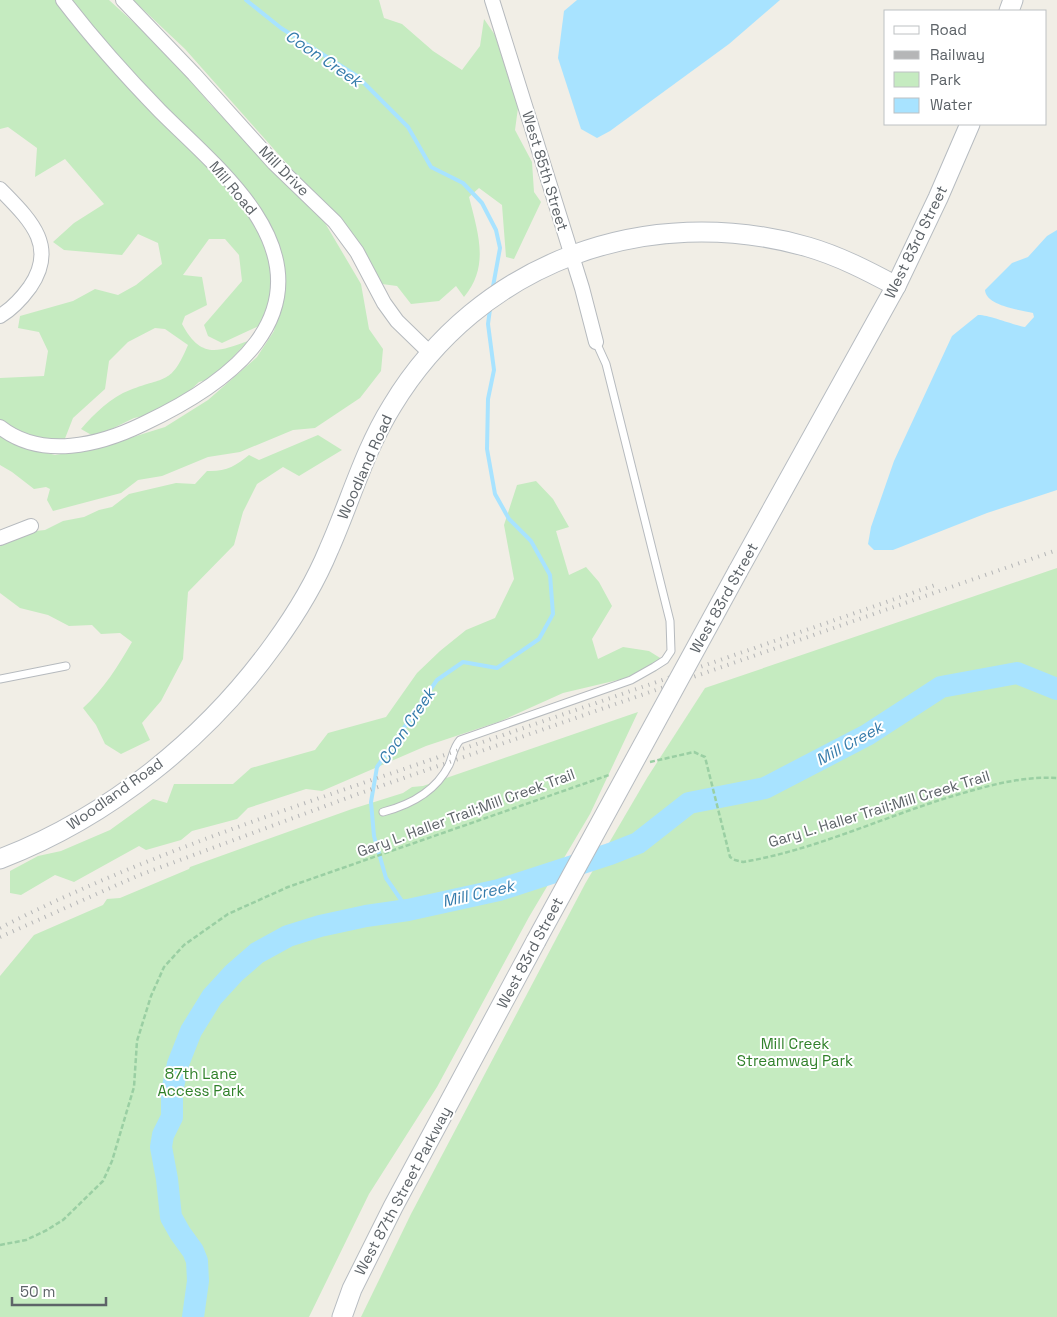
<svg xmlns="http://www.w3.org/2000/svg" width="1057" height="1317" font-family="'Space Grotesk',sans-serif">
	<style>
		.green { fill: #c5ebc0 }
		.water { fill: #a8e3ff }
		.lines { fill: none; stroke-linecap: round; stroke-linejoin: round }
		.stream { stroke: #a8e3ff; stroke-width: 4 }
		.river { stroke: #a8e3ff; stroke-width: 22 }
		.lane-casing { stroke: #b6babe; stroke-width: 9 }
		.street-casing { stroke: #b6babe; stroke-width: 16 }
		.secondary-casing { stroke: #b7bcc1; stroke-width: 21 }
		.path { stroke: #9acfa3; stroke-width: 2.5; stroke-dasharray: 5 2.5; stroke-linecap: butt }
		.lane { stroke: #fff; stroke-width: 7 }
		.street { stroke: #fff; stroke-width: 14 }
		.secondary { stroke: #fff; stroke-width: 19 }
		.rail { stroke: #b5b6b7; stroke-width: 4; stroke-dasharray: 1 6; stroke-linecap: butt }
		.secondary-bridge-casing { stroke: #b7bcc1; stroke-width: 21; stroke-linecap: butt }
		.secondary-bridge { stroke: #fff; stroke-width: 19 }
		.labels { text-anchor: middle; stroke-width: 4; stroke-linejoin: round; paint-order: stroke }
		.street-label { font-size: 15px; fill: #5d6368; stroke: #fff }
		.park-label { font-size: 15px; fill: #30812a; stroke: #fff }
		.water-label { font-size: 16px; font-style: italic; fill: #347bab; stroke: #fff }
	</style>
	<rect width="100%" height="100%" fill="#f1eee6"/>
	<g class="green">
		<path d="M 0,0 L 59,0 C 79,26 98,54 120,78 C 165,129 242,184 268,246 C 278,271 271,300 263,324 L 222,343 L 208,336 L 204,325 L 242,281 L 239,255 L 225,239 L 209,239 L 183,275 L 202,277 L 207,305 L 185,316 L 182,324 C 201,359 217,352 248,341 L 213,378 L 199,382 L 181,399 L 159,413 L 134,418 L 95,437 L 81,429 C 94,414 111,397 130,390 C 166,376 171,385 188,345 L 165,329 L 155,328 L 128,342 L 109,361 L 105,389 L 73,418 L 64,441 L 31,437 L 0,423 L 0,378 L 44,376 L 48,351 L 39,332 L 18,328 L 20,316 L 73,301 L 95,289 L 118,295 L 136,285 L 162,264 L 158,243 L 138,234 L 122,255 L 64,250 L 53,242 L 74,223 L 104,204 L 65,159 L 35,177 L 37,148 L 8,127 L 0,129 Z"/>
		<path d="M 70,0 L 109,0 L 163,49 L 210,104 L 325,223 L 361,284 L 369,329 L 383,349 L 381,371 L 360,398 L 315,428 L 293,430 L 240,452 L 208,457 L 162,476 L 138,480 L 121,493 L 53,511 L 47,500 L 50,489 L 46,487 L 34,489 L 12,472 L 0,465 L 0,435 L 17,445 L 55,455 L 101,447 L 165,427 L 208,400 L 257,357 L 274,331 L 283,286 L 276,243 L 168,113 Z"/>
		<path d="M 133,0 L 379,0 L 384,18 L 402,24 L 433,51 L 462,70 L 480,46 L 484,19 L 495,35 L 518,108 L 515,130 L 532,162 L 534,192 L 541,202 L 514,259 L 506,257 L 502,205 L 479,188 L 469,197 C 478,233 490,266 464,297 L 456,286 L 439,301 L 411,304 L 397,286 L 382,284 L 320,201 L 185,49 Z"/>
		<path d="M 318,435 L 342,450 L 299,476 L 283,467 L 257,484 L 243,512 L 234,545 L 188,592 L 183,659 L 161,701 L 142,723 L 150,740 L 121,754 L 105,744 L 96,725 L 83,708 C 104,689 118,666 132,642 L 120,633 L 101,634 L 92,625 L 69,626 L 48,615 L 20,608 L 0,593 L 0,544 L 26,532 L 45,530 L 63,521 L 84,517 L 99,510 L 112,507 L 129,494 L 176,483 L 195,484 L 207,471 C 225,472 236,466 249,455 L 259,460 Z"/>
		<path d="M 536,481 L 553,499 L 569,527 L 556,531 L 569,575 L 586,567 L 599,582 L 612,606 L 592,639 L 598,659 L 623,647 L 649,651 L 665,661 L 656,671 L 563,693 L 501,721 L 426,746 L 322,791 L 306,789 L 248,808 L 237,819 L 192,831 L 181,840 L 146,850 L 139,846 L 74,882 L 55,875 L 21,895 L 10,893 L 10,871 L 38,856 L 61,851 L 110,830 L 153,799 L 167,803 L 174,784 L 233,784 L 251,768 L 315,750 L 328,733 L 386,717 L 417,673 L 440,651 L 466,630 L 495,618 L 514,579 L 504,525 L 517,485 Z"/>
		<path d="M 1057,568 L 1057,1317 L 361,1317 L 411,1214 L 585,884 L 647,778 L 705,688 Z"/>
		<path d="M 638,712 L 590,814 L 529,917 L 437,1087 L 369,1194 L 309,1317 L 0,1317 L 0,976 L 34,935 L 103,905 L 107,899 L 120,898 L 189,869 L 190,867 L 352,809 L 403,793 L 412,787 L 423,786 Z"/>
	</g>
	<g class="water">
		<path d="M 577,0 L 780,0 L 729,44 L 610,131 L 597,138 L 581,129 L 558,58 L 564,11 Z"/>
		<path d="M 1057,230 L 1057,490 L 987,513 L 893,550 L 874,550 L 868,544 L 871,527 L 894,461 L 952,336 L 978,315 C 986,314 1014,325 1025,327 L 1034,317 L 1033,313 C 1021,310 986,306 985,290 L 1012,263 L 1028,257 L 1047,236 Z"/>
	</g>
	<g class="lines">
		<g class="stream">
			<path d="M 246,0 L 281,28 L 357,76 L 408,127 L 431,167 L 463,183 L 482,203 L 496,230 L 500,248 L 492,292"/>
			<path d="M 408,910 L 386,878 L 374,836 L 371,802 L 377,767 L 437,680 L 463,662 L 497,668 L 539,639 L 553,614 L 550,575 L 531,541 L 509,519 L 495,494 L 487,449 L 488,399 L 494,370 L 488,324 L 490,309"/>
		</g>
		<path class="river" d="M 193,1317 L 198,1281 L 197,1261 L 193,1251 L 180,1233 L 171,1217 L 167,1179 L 161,1147 L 163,1135 L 172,1117 L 172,1091 L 178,1064 L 191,1031 L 212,997 L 234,973 L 257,953 L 288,936 L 320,926 L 366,916 L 408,910 L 499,890 L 610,854 L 638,843 L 689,803 L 765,788 L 867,735 L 941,687 L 1017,673 L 1057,689"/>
		<defs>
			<g id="lane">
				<path d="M 0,679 L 66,666"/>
				<path d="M 383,812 C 410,805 436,791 449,765 C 453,756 453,748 460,740 L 631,680 L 654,667 L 665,660 L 671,651 L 670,621 L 606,364 L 596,342"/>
			</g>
			<g id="street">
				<path d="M 123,0 L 194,74 L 274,163 L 335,222 L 357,252 L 384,303 L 397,321 L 430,353"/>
				<path d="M 492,0 L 582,288 L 596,342"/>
				<path d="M 0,189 C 28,218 59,245 30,287 C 22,298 12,309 0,316"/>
				<path d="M 0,427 C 42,460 100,445 143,424 C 228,384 323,317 255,213 C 230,175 192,143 160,111 C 125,75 93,39 63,0"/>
				<path d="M 0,538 L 31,526"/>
			</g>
			<g id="secondary">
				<path d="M 1009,11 L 1013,0"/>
				<path d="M 738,571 L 896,286 L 938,198 L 970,124"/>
				<path d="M 0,859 C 109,817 207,738 275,643 C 296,614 315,583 329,549 C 350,502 364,451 392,406 C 479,262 647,201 808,247 C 839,256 868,271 896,286"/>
				<path d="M 342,1317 L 352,1289 L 393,1207 L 536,941"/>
			</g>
		</defs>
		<use href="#lane" class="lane-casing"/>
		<use href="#street" class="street-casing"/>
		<use href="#secondary" class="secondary-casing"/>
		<g class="path">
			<path d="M 650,762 L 694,752 L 705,757 L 730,857 L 735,860 L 743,862 C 815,850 883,817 953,796 C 987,786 1021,776 1057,778"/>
			<path d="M 0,1245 L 26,1240 L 47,1230 L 63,1220 L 103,1181 L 112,1161 L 134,1087 L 137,1041 L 151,996 L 164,967 L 184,945 L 228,914 L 288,887 L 609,775"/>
		</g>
		<use href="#lane" class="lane"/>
		<use href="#street" class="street"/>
		<use href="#secondary" class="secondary"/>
		<g class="rail">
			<path d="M 0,928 C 137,858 285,810 430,760 C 600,702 769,643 938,584"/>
			<path d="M 0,937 L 137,876 L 355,795 L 1057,550"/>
		</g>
		<defs>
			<path id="secondary-bridge" d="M 536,941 L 738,571"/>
		</defs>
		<use href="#secondary-bridge" class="secondary-bridge-casing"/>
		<use href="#secondary-bridge" class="secondary-bridge"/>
	</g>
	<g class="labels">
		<g class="street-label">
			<text transform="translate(284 171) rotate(45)" y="5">Mill Drive</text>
			<text transform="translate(545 171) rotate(73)" y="5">West 85th Street</text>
			<text transform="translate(233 188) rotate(50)" y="5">Mill Road</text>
			<text transform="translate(916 242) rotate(-64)" y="5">West 83rd Street</text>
			<text transform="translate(365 467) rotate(-66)" y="5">Woodland Road</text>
			<text transform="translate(724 598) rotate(-61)" y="5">West 83rd Street</text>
			<text transform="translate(115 794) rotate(-35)" y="5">Woodland Road</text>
			<text transform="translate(879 809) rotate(-17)" y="5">Gary L. Haller Trail;Mill Creek Trail</text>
			<text transform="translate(466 813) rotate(-20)" y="5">Gary L. Haller Trail;Mill Creek Trail</text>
			<text transform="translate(530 953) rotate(-62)" y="5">West 83rd Street</text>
			<text transform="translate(403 1191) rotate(-62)" y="5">West 87th Street Parkway</text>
		</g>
		<g class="park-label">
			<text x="795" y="1049">Mill Creek<tspan x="795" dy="17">Streamway Park</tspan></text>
			<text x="201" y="1079">87th Lane<tspan x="201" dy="17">Access Park</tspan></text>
		</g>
		<g class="water-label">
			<text transform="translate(324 58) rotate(34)" y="6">Coon Creek</text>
			<text transform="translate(406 726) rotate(-56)" y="6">Coon Creek</text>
			<text transform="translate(849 743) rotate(-29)" y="6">Mill Creek</text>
			<text transform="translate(478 893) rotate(-13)" y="6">Mill Creek</text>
		</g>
	</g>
	<rect x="884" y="10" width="162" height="115" fill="#ffffff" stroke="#bec1c3"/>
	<rect x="894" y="26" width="25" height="8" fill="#ffffff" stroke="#bec1c3"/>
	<text x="930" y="35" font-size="15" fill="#5d6368">Road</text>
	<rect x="894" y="51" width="25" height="8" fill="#b5b6b7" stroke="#bec1c3"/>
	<text x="930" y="60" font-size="15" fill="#5d6368">Railway</text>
	<rect x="894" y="72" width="25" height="15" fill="#c5ebc0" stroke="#bec1c3"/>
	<text x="930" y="85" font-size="15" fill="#5d6368">Park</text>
	<rect x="894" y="98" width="25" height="15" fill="#a8e3ff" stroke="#bec1c3"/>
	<text x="930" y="110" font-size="15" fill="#5d6368">Water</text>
	<path d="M12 1297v8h94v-8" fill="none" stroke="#5d6368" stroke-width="2.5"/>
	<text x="20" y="1297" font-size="15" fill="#5d6368" stroke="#ffffff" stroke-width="4" paint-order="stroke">50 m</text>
</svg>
